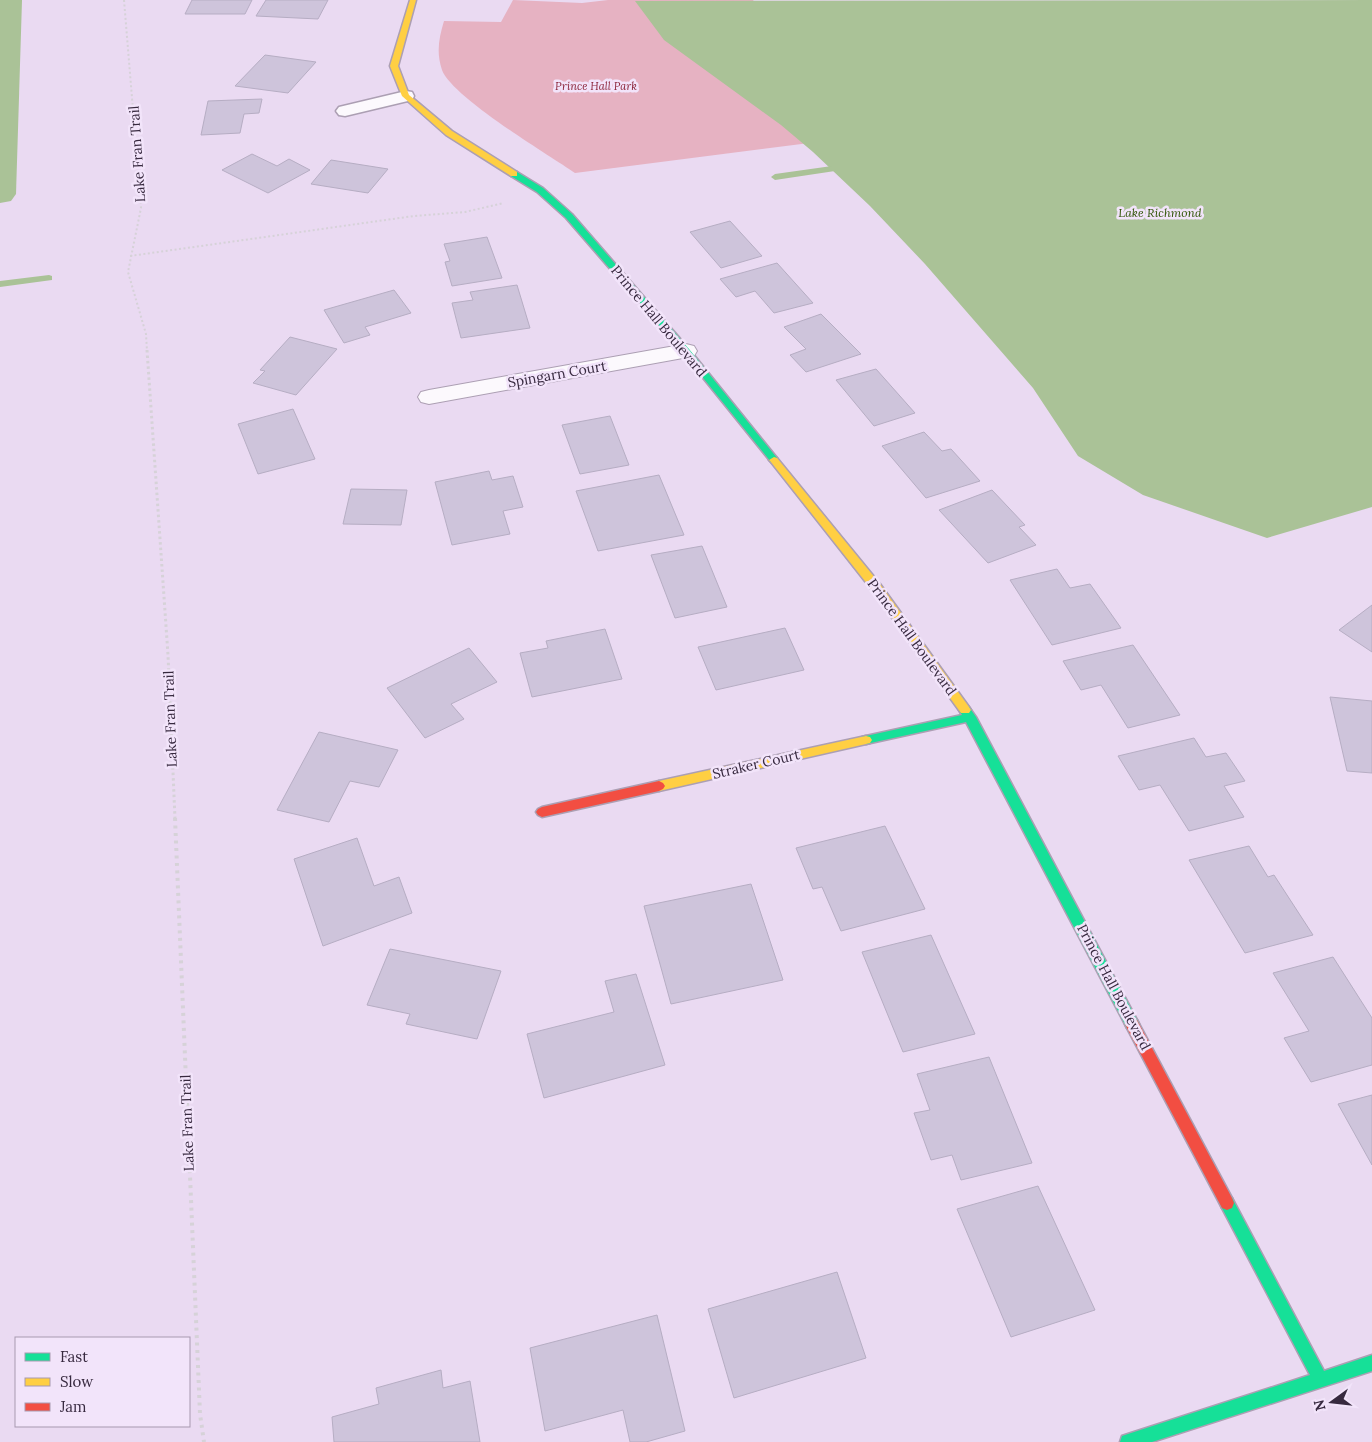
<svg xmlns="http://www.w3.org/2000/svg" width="1372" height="1442" font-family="Lora,serif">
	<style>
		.green { fill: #e6b2c2 }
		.water { fill: #aac297 }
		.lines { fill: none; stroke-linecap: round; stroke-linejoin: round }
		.stream { fill: #aac297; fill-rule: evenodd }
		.canal { fill: #aac297; fill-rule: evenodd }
		.building { fill: #cec4db; stroke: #b6adc3 }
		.lane-casing { stroke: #ac9fb3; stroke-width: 3 }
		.street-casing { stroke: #ac9fb3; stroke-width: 2 }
		.fast-casing { stroke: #ac9fb3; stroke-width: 3 }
		.slow-casing { stroke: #ac9fb3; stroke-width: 3 }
		.jam-casing { stroke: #ac9fb3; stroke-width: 3 }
		.path-far2 { stroke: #d6d2d8; stroke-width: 2; stroke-dasharray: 2 2.5; stroke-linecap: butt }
		.path-far1 { stroke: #d6d2d8; stroke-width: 3; stroke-dasharray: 2.5 3; stroke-linecap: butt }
		.path { stroke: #d6d2d8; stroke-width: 4; stroke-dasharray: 3 4.5; stroke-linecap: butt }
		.lane { fill: #fcf9fd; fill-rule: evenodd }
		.street { fill: #fcf9fd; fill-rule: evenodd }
		.fast { fill: #16e098; fill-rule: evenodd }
		.slow { fill: #ffcf43; fill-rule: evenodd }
		.jam { fill: #f24e42; fill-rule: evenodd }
		.labels { text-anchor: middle; stroke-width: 5; stroke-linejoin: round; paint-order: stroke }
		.far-park-label { font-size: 11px; font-style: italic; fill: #8b243a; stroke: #f2e4fa }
		.far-water-label { font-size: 12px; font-style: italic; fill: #305506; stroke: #f2e4fa }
		.street-label { font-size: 14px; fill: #37293f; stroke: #f2e4fa }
	</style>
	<rect width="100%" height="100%" fill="#eadaf2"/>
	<path class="green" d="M 513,0 L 582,3 L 608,0 L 753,0 L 849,138 L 575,173 C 547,154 452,97 442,70 C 436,52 439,38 444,21 L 501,22 Z"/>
	<path class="water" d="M 1372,0 L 1372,507 L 1267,538 L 1143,495 L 1078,456 L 1033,388 L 925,264 L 870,206 L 813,152 L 781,125 L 664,40 L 635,1 Z"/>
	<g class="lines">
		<g class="stream">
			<path d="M 832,166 L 836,169 L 835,171 L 775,180 L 771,177 L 775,174 Z"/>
			<path d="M 49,275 L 52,276 L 52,280 L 0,287 L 0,281 Z"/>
		</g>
		<path class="canal" d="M 0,0 L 22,0 L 16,194 L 11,201 L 0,203 Z"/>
	</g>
	<g class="building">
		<path d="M 192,0 L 252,0 L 245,14 L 185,14 Z"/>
		<path d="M 266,0 L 328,0 L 318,19 L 256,16 Z"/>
		<path d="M 265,55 L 316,62 L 288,93 L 235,86 Z"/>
		<path d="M 262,99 L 259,113 L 244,114 L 240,133 L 201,135 L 208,101 Z"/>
		<path d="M 252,154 L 277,166 L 289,159 L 310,170 L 268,193 L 222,170 Z"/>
		<path d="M 331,160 L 388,169 L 368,193 L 311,184 Z"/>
		<path d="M 730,221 L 762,256 L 721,268 L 690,232 Z"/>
		<path d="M 487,237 L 502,278 L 452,286 L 445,262 L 450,261 L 444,244 Z"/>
		<path d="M 777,263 L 813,303 L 774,313 L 755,291 L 736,297 L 720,279 Z"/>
		<path d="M 517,285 L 530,328 L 461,338 L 452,303 L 473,300 L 470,292 Z"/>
		<path d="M 394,290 L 411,313 L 365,327 L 370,335 L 344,343 L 324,310 Z"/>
		<path d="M 821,314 L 861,354 L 806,372 L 790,355 L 806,349 L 784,327 Z"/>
		<path d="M 290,337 L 337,349 L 296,395 L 253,383 L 265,371 L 260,370 Z"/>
		<path d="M 876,369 L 915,413 L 874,426 L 836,380 Z"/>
		<path d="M 293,409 L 315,459 L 258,474 L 238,424 Z"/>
		<path d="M 610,416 L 629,465 L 580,474 L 562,425 Z"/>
		<path d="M 924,432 L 942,451 L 951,449 L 980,481 L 926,498 L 882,446 Z"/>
		<path d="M 489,471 L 492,480 L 513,476 L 523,507 L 503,511 L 510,534 L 452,545 L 435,482 Z"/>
		<path d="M 659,475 L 684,535 L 598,551 L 576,491 Z"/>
		<path d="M 351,489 L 407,490 L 401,525 L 343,524 Z"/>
		<path d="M 992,490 L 1025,525 L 1019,527 L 1036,545 L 988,563 L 939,510 Z"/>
		<path d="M 702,546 L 727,607 L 675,618 L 651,555 Z"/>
		<path d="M 1057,569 L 1070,588 L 1090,584 L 1121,628 L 1052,645 L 1010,580 Z"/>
		<path d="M 1372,605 L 1372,652 L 1339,630 Z"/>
		<path d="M 785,628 L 804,670 L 716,690 L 698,647 Z"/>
		<path d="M 605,629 L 622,679 L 532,697 L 520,653 L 548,648 L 546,641 Z"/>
		<path d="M 1133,645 L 1180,715 L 1128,728 L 1101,685 L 1081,690 L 1063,661 Z"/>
		<path d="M 469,648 L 497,682 L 451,704 L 464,719 L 425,738 L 387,688 Z"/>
		<path d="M 1330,697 L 1372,701 L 1372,773 L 1347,771 Z"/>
		<path d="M 319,732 L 398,750 L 379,787 L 350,781 L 329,822 L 277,810 Z"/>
		<path d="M 1194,738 L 1206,757 L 1226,753 L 1245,781 L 1224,786 L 1244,817 L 1189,831 L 1160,785 L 1139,790 L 1118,756 Z"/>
		<path d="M 885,826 L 925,909 L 841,931 L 822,887 L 813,889 L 796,848 Z"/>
		<path d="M 357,838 L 374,886 L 399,877 L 412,913 L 323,946 L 294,859 Z"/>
		<path d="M 1249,846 L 1268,877 L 1274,875 L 1313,935 L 1245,953 L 1189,860 Z"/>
		<path d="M 751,884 L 783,980 L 671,1004 L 644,906 Z"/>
		<path d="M 931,935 L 975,1034 L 903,1052 L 862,952 Z"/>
		<path d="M 390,949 L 501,971 L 477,1039 L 406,1024 L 410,1014 L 367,1005 Z"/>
		<path d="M 1333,957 L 1372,1018 L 1372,1065 L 1311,1082 L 1284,1038 L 1309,1031 L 1273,973 Z"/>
		<path d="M 636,974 L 665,1065 L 544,1098 L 527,1034 L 614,1012 L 605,981 Z"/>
		<path d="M 989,1057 L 1032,1163 L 961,1180 L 952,1155 L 931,1160 L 914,1113 L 930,1110 L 917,1074 Z"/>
		<path d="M 1372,1095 L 1372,1165 L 1338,1104 Z"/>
		<path d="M 1038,1186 L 1095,1310 L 1011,1337 L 957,1209 Z"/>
		<path d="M 837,1272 L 866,1358 L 734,1398 L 708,1309 Z"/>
		<path d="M 657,1315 L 685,1431 L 646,1442 L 630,1442 L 623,1410 L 545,1431 L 530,1348 Z"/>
		<path d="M 441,1370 L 443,1388 L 470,1381 L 480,1442 L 334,1442 L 332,1417 L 379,1404 L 376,1388 Z"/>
	</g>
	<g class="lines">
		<defs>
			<path id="lane" d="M 406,91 L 412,92 L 414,96 L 412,100 L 345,116 L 339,115 L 336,111 L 339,107 Z"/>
			<path id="street" d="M 686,344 L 694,346 L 697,351 L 694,356 L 429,404 L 421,402 L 418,397 L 421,392 L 429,390 Z"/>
			<g id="fast">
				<path d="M 511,172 L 517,172 L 543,188 L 572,214 L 689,349 L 777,458 L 777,462 L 771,462 L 683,353 L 566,218 L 537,192 L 511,176 Z"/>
				<path d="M 965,706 L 969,707 L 976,717 L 1137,1020 L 1139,1024 L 1137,1028 L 1132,1030 L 1127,1028 L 966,722 L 866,744 L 862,743 L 860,740 L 862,737 L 866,736 L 962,715 L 959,710 Z"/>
				<path d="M 1227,1196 L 1232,1198 L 1324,1371 L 1372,1355 L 1372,1371 L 1152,1442 L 1120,1442 L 1122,1436 L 1128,1434 L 1310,1375 L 1222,1208 L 1220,1203 L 1222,1198 Z"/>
			</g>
			<g id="slow">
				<path d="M 410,0 L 416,0 L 398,66 L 409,95 L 452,131 L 517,172 L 517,176 L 511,176 L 446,135 L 402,96 L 390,66 Z"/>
				<path d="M 774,457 L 777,458 L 880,584 L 969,707 L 971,710 L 969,713 L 961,713 L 872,590 L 771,462 L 769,460 Z"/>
				<path d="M 866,736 L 870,737 L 872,740 L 870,743 L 866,744 L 659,791 L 655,789 L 653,786 L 655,783 L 659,781 Z"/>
			</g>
			<g id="jam">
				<path d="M 659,781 L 663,783 L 665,786 L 663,789 L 659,791 L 542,817 L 538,815 L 536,812 L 538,809 L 542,807 Z"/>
				<path d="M 1132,1018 L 1137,1020 L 1232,1198 L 1234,1203 L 1232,1208 L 1227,1210 L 1222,1208 L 1127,1028 L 1125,1024 L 1127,1020 Z"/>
			</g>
		</defs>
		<use href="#lane" class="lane-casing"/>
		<use href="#street" class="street-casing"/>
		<use href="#fast" class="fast-casing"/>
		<use href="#slow" class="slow-casing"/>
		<use href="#jam" class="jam-casing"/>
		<g class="path-far2">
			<path d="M 124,0 L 141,208 L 128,272 L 146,334 L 147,351"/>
			<path d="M 130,256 L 414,216 L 465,212 L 504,203"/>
		</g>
		<path class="path-far1" d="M 147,350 L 168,655 L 175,819"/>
		<path class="path" d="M 175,818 L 200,1414 L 204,1442"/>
		<use href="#lane" class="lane"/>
		<use href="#street" class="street"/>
		<use href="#fast" class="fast"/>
		<use href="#slow" class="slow"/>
		<use href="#jam" class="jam"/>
	</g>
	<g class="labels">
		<g class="far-park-label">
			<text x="596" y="90">Prince Hall Park</text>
		</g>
		<g class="far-water-label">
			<text x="1160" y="217">Lake Richmond</text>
		</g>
		<g class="street-label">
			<text transform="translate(137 154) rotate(-94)" y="5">Lake Fran Trail</text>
			<text transform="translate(659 321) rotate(50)" y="5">Prince Hall Boulevard</text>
			<text transform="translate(557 374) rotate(-10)" y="5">Spingarn Court</text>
			<text transform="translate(912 637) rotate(54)" y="5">Prince Hall Boulevard</text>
			<text transform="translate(170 719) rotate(-92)" y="5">Lake Fran Trail</text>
			<text transform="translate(756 764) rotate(-13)" y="5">Straker Court</text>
			<text transform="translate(1114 987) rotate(62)" y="5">Prince Hall Boulevard</text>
			<text transform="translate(187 1123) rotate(-92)" y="5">Lake Fran Trail</text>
		</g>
	</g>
	<rect x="15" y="1337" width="175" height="90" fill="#f2e4fa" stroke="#a799af"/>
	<rect x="25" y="1353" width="25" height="8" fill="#16e098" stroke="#a799af"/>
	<text x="60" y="1362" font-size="15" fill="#37293f">Fast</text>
	<rect x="25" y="1378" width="25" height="8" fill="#ffcf43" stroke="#a799af"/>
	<text x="60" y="1387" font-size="15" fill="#37293f">Slow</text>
	<rect x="25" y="1403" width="25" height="8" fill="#f24e42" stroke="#a799af"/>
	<text x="60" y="1412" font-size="15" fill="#37293f">Jam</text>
	<g transform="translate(1332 1402) rotate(255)" stroke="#f2e4fa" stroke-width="4" paint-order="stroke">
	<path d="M0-4L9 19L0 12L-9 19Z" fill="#37293f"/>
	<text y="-8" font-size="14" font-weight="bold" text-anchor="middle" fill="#37293f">N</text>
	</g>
</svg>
